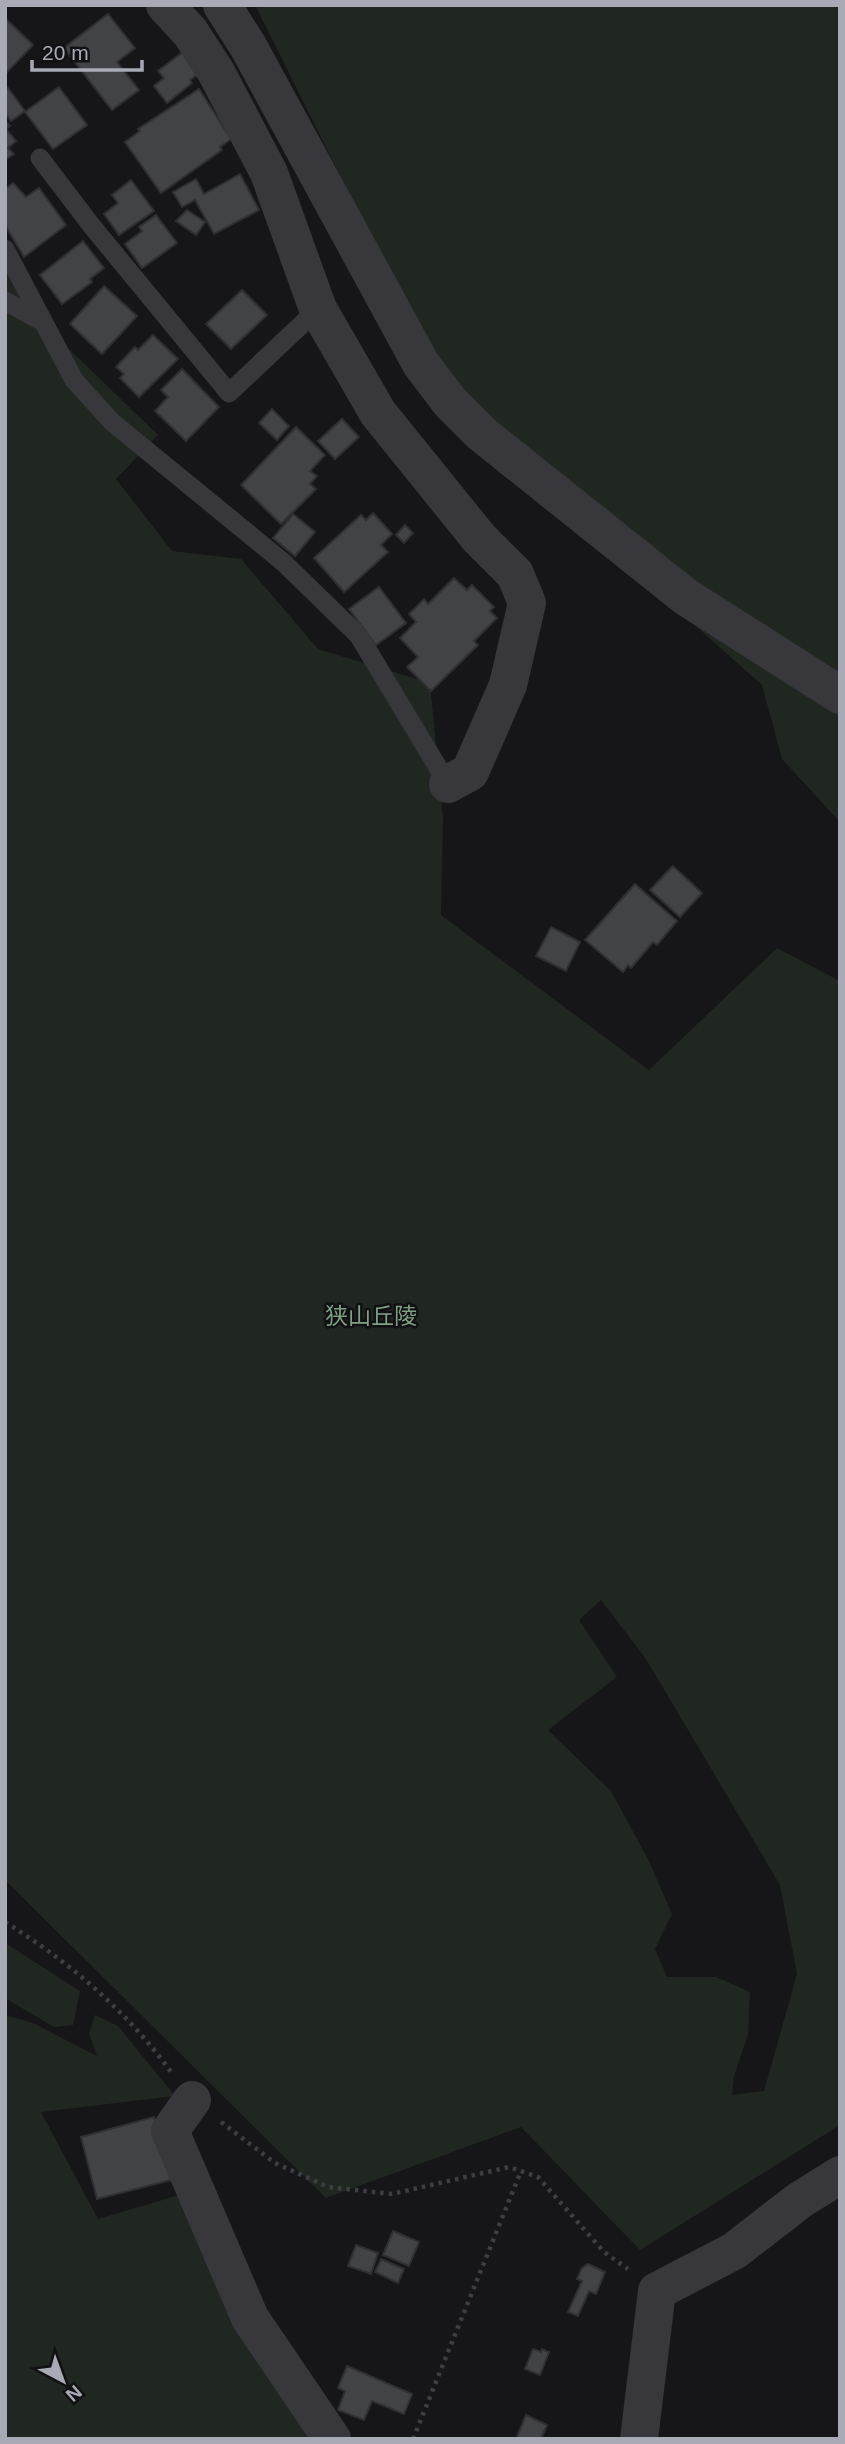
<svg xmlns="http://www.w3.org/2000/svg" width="845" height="2444" font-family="Arial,'Noto Sans JP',sans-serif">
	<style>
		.green { fill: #202721; fill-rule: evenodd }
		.building { fill: #424347; stroke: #303033; stroke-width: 2 }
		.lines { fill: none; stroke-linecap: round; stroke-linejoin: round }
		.path { stroke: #3d3e43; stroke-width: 4.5; stroke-dasharray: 3.5 5; stroke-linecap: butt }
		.service { stroke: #37373c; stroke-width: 19 }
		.minor { stroke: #37373c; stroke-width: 38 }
		.tertiary { stroke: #37373c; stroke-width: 38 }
		.labels { text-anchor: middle; stroke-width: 5; stroke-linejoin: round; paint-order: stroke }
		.park-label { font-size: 23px; fill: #80a085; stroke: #111012 }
	</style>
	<rect width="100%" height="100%" fill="#161517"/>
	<g class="green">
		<path d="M 255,5 L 840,5 L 840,822 L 782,759 L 762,685 L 572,516 L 426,348 Z"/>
		<path d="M 5,260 L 66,346 L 158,435 L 116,479 L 172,551 L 241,559 L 318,649 L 430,683 L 443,818 L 441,915 L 649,1070 L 777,948 L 840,981 L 840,2125 L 640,2250 L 521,2127 L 326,2198 L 5,1880 ZM 601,1600 L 646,1659 L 780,1885 L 797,1974 L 764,2091 L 732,2095 L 734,2076 L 748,2035 L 750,1992 L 716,1977 L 667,1977 L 655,1949 L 672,1914 L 649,1861 L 611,1791 L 548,1730 L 617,1677 L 579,1620 Z"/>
		<path d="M 5,1943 L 80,1991 L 73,2025 L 54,2027 L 5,1998 Z"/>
		<path d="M 5,2015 L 33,2023 L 97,2056 L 89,2033 L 95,2015 L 118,2026 L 175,2096 L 41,2112 L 98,2219 L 186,2193 L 342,2439 L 5,2439 Z"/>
	</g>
	<g class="building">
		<path d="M 108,14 L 135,48 L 117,62 L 139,90 L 112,110 L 64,48 Z"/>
		<path d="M 5,18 L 33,45 L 5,74 Z"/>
		<path d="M 183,52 L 200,73 L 190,80 L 192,83 L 167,103 L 154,86 L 164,78 L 158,71 Z"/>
		<path d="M 59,87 L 87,125 L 53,149 L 25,112 Z"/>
		<path d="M 8,88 L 25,111 L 11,121 L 5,113 L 5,91 Z"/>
		<path d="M 199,89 L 231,139 L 220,147 L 222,150 L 161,193 L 125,142 L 140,131 L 138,129 Z"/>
		<path d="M 5,121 L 10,126 L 6,129 L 16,141 L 8,148 L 14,154 L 5,160 Z"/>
		<path d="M 240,174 L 259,210 L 214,234 L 195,200 L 182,207 L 173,192 L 196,179 L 204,194 Z"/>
		<path d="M 131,180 L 154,211 L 119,235 L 104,214 L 118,203 L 112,195 Z"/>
		<path d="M 13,183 L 26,197 L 39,188 L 66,225 L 24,257 L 5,225 L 5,189 Z"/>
		<path d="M 187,210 L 205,222 L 196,235 L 176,221 Z"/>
		<path d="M 156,215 L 177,243 L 142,268 L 125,244 L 142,231 L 139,227 Z"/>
		<path d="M 83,241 L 104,268 L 90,279 L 92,282 L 62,304 L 40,275 Z"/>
		<path d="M 104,286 L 137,316 L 102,354 L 70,324 Z"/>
		<path d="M 242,290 L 267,315 L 231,349 L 206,324 Z"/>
		<path d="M 153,335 L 178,359 L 139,397 L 120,378 L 124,374 L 116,367 L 135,347 L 138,350 Z"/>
		<path d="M 182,369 L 219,407 L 186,441 L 155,411 L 168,397 L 161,390 Z"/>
		<path d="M 272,409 L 289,426 L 277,440 L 259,423 Z"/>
		<path d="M 342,419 L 359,437 L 335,459 L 318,441 Z"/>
		<path d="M 296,427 L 325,455 L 310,471 L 317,476 L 310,484 L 316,489 L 281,524 L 241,485 Z"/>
		<path d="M 373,513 L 392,534 L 381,545 L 388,552 L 344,592 L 314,558 L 361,515 L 366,520 Z"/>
		<path d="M 293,514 L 315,532 L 295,556 L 273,538 Z"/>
		<path d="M 405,525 L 413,533 L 404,543 L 396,535 Z"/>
		<path d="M 454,578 L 467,590 L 472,585 L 494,607 L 490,611 L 497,618 L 474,641 L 478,645 L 431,691 L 407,667 L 418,657 L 400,638 L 416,622 L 409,614 L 424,599 L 428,604 Z"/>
		<path d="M 379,587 L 406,623 L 376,645 L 349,609 Z"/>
		<path d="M 673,866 L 702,893 L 680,917 L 650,890 Z"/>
		<path d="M 635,884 L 677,921 L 657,945 L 653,942 L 631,968 L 628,965 L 623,972 L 585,940 Z"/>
		<path d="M 551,927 L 580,942 L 566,971 L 536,956 Z"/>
		<path d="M 154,2117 L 171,2180 L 97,2199 L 81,2137 Z"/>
		<path d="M 393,2231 L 419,2242 L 409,2266 L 383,2255 Z"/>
		<path d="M 356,2245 L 378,2253 L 371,2274 L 348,2266 Z"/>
		<path d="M 381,2259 L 404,2269 L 398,2283 L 375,2272 Z"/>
		<path d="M 588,2264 L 605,2272 L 596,2294 L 589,2291 L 578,2316 L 568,2312 L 582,2281 L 577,2279 L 582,2268 Z"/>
		<path d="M 533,2349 L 541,2352 L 542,2349 L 549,2352 L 540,2375 L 525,2369 Z"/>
		<path d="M 347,2366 L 412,2394 L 404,2414 L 372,2401 L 364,2420 L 338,2410 L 345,2391 L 338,2388 Z"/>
		<path d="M 526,2415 L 547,2425 L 541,2439 L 516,2439 Z"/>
	</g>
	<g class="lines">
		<g class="path">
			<path d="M 5,1922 C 68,1961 127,2011 171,2072"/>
			<path d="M 221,2122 L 275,2163 L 328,2187 L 392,2194 L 509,2167 L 538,2177 L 604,2252 L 628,2269"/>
			<path d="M 413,2439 L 521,2171"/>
		</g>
		<g class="service">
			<path d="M 40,158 L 91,225 L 229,393 L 318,309"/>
			<path d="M 5,249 L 74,380 L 112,422 L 283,562 L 359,636 L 448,784"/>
			<path d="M 5,301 L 43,322"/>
		</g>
		<g class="minor">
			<path d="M 165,5 L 190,32 L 216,72 L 269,173 L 318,309 L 378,413 L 479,538 L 515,574 L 527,603 L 508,685 L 470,772 L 448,784"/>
			<path d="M 192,2100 L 170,2131 L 250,2318 L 332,2439"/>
			<path d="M 639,2439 L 657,2291 L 734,2251 L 800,2200 L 840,2175"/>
		</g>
		<path class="tertiary" d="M 222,5 L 248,46 L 421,364 L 450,402 L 482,434 L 686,597 L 840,695"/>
	</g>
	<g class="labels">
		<g class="park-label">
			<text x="371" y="1324">狭山丘陵</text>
		</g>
	</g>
	<rect width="845" height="2444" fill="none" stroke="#a8abb6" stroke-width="14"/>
	<g transform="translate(63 2381) rotate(139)" stroke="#111012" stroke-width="5" paint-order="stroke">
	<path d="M0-5L12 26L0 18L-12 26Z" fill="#a8abb6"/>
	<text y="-10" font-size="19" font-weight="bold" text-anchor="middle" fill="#a8abb6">N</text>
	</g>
	<path d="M32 60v10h110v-10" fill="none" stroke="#a8abb6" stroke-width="3.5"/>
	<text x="42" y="60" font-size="21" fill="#a8abb6" stroke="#111012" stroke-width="5" paint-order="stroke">20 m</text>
</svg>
